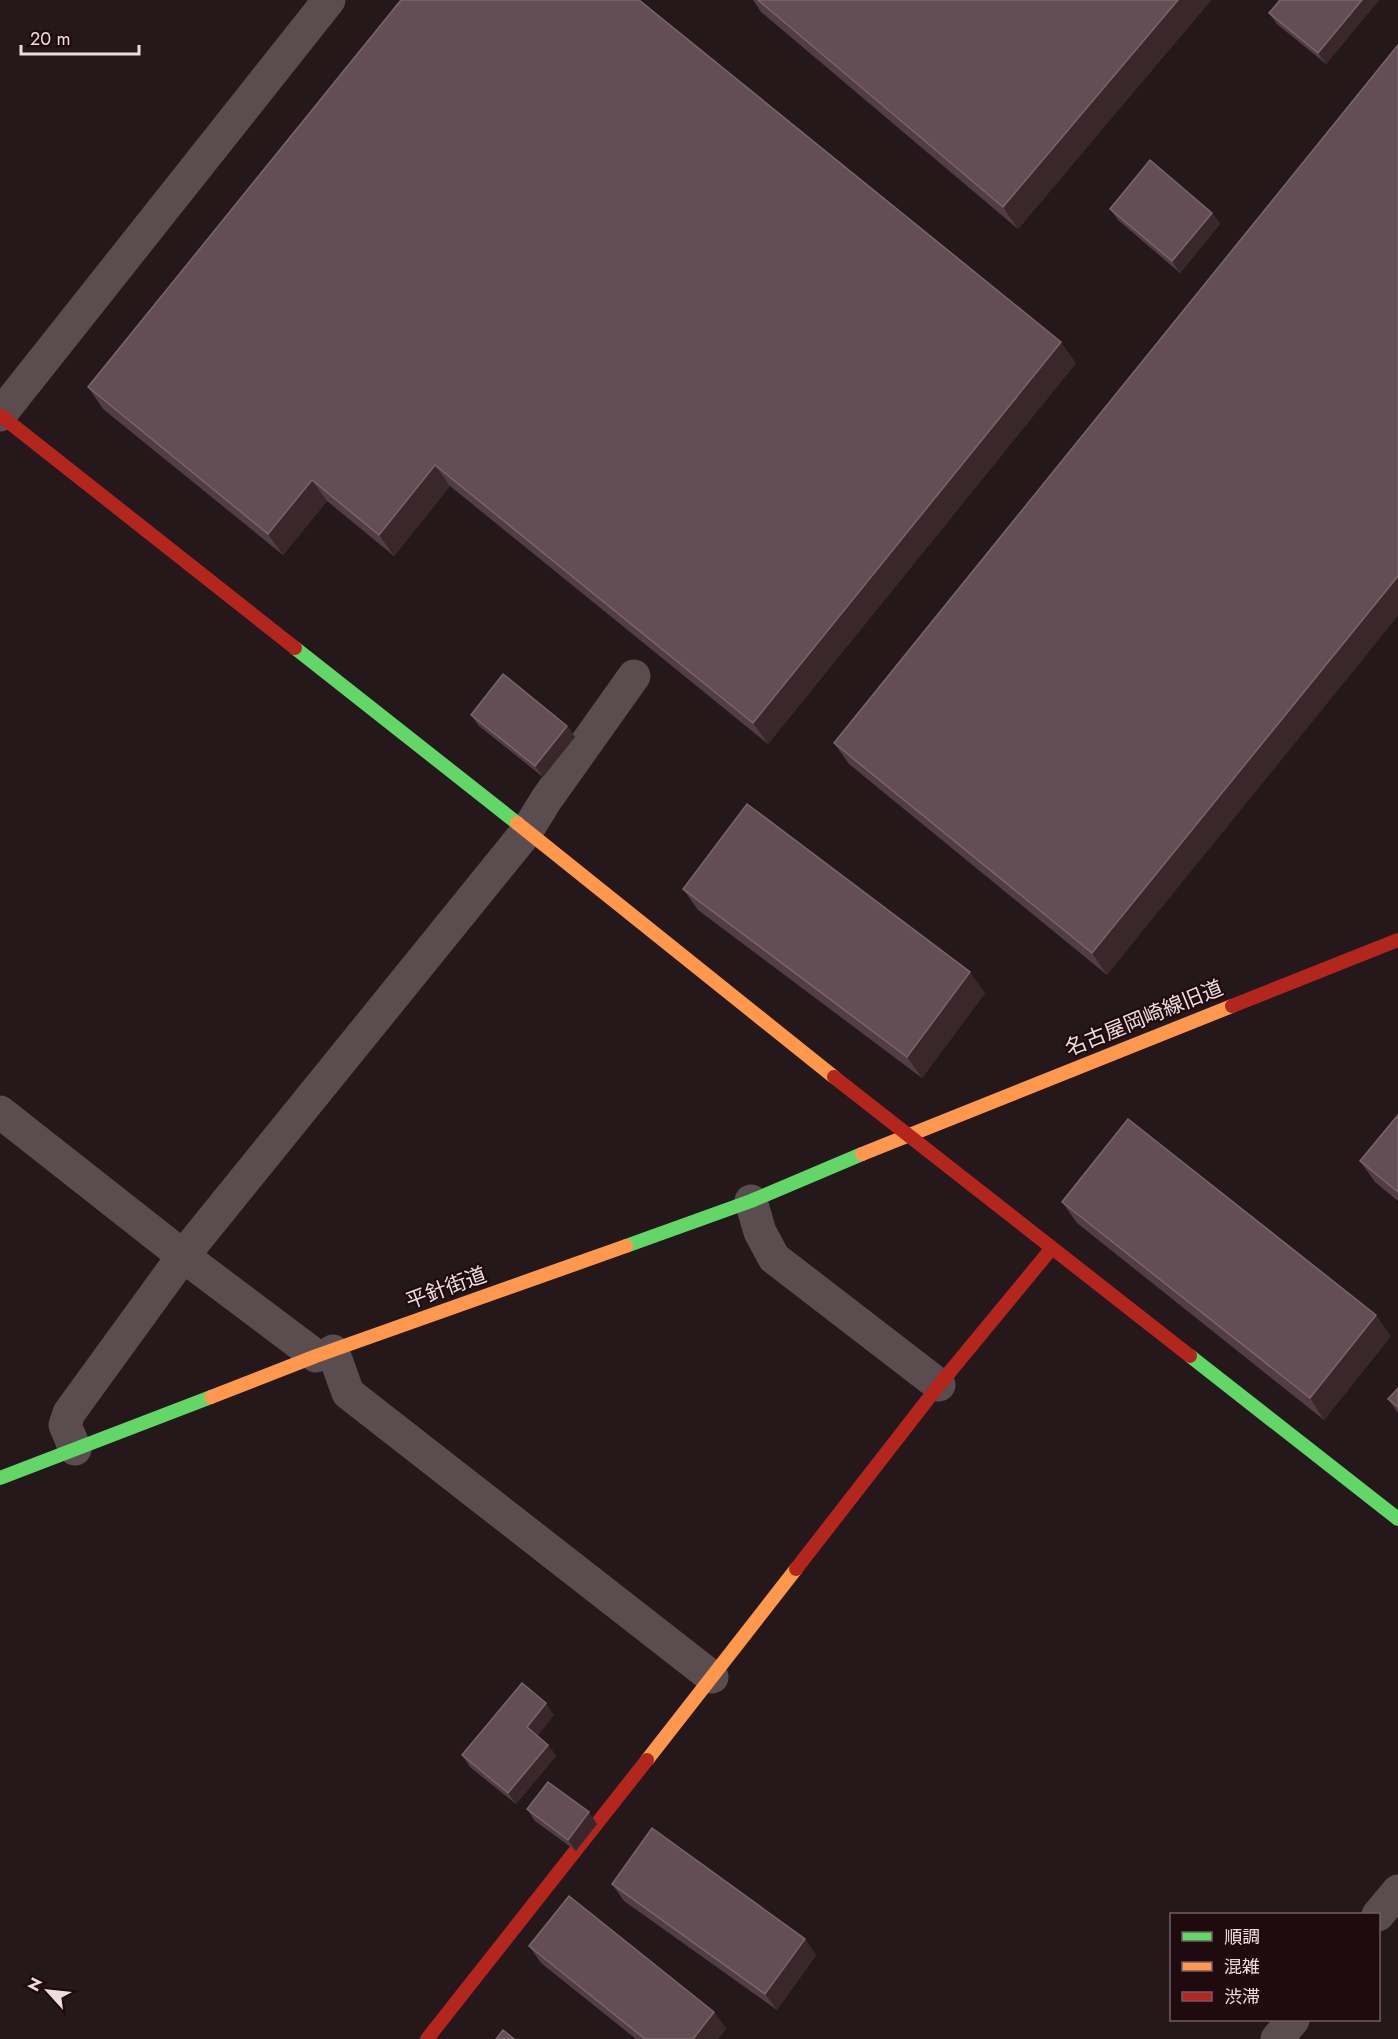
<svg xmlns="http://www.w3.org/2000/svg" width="1398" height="2039" font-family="Jost,'Noto Sans JP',sans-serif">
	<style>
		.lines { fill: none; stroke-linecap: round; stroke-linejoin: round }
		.street { stroke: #5a4d50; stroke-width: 33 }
		.fast { stroke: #63d668; stroke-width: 14 }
		.slow { stroke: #ff974d; stroke-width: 14 }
		.jam { stroke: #b3261e; stroke-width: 14 }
		.wall { fill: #533d44 }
		.shaded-wall { fill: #39272c }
		.building { fill: #634e55; stroke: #79656a; stroke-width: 1.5 }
		.labels { text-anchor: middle; stroke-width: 4.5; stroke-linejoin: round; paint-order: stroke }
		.street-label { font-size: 21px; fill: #eddde0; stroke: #1f0a10 }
	</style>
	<rect width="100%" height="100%" fill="#24181b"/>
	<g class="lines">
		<g class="street">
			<path d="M 0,415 L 329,0"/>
			<path d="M 0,1112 L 183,1256 L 316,1356"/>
			<path d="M 751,1201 L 760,1232 L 774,1258 L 939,1385"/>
			<path d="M 333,1351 L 348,1393 L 712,1677"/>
			<path d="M 75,1449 L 65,1425 L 69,1413 L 183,1256 L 527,831 L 546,800 L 634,676"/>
			<path d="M 1378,1915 L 1398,1891"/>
			<path d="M 1277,2039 L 1293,2020"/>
		</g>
		<g class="fast">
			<path d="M 295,648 L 517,823"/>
			<path d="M 626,1246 L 751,1201 L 862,1154"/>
			<path d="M 1190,1356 L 1398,1519"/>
			<path d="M 0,1478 L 211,1397"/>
		</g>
		<g class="slow">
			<path d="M 517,823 L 834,1077"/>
			<path d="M 862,1154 L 1232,1006"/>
			<path d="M 211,1397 L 316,1356 L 626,1246"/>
			<path d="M 647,1760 L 796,1569"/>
		</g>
		<g class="jam">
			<path d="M 0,415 L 295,648"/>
			<path d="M 1232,1006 L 1398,940"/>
			<path d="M 834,1077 L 1190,1356"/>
			<path d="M 796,1569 L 939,1385 L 1052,1248"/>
			<path d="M 427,2039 L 647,1760"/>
		</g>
	</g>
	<g class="wall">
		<path d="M 753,0 L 1211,0 L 1018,229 L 761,12 Z"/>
		<path d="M 1280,0 L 1379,0 L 1326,64 L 1277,24 L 1269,13 Z"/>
		<path d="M 1398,45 L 1107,975 L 849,764 L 834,743 Z"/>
		<path d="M 1110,209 L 1212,213 L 1220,224 L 1180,273 L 1118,220 Z"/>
		<path d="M 1076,363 L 768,744 L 450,486 L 394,556 L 327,501 L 283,555 L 103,409 L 88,387 Z"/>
		<path d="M 471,715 L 567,726 L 575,737 L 543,777 L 479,726 Z"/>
		<path d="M 683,889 L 985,993 L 922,1078 L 698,910 Z"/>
		<path d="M 1398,1115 L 1398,1201 L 1375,1182 L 1360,1161 Z"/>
		<path d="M 1062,1202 L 1391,1336 L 1324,1420 L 1077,1223 Z"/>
		<path d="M 1398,1388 L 1398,1413 L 1388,1399 Z"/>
		<path d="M 554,1715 L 537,1736 L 548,1745 L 556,1756 L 516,1804 L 470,1767 L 462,1755 Z"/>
		<path d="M 527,1809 L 597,1824 L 576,1851 L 535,1821 Z"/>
		<path d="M 612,1884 L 805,1939 L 816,1955 L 777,2010 L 624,1901 Z"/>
		<path d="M 529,1946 L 714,2012 L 726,2029 L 718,2039 L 636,2039 L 541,1963 Z"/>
	</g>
	<g class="shaded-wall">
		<path d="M 1178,0 L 1211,0 L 1018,229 L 1003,207 Z"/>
		<path d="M 1362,0 L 1379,0 L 1326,64 L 1318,53 Z"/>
		<path d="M 1212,213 L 1220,224 L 1180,273 L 1172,261 Z"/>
		<path d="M 1061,342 L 1076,363 L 768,744 L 753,723 Z"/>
		<path d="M 435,465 L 450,486 L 394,556 L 379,535 Z"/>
		<path d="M 312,480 L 327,501 L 283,555 L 268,534 Z"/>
		<path d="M 1398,576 L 1398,616 L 1107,975 L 1092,953 Z"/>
		<path d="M 567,726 L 575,737 L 543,777 L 535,766 Z"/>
		<path d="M 970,972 L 985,993 L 922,1078 L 907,1057 Z"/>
		<path d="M 1376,1315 L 1391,1336 L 1324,1420 L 1310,1398 Z"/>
		<path d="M 546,1703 L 554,1715 L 535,1739 L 527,1727 Z"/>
		<path d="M 548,1745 L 556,1756 L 516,1804 L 508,1793 Z"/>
		<path d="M 589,1812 L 597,1824 L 576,1851 L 568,1840 Z"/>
		<path d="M 805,1939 L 816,1955 L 777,2010 L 765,1994 Z"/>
		<path d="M 714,2012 L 726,2029 L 718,2039 L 693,2039 Z"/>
	</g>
	<g class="building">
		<path d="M 401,0 L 639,0 L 1061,342 L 753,723 L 435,465 L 379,535 L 312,480 L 268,534 L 88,387 Z"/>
		<path d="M 758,0 L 1178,0 L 1003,207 Z"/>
		<path d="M 1280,0 L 1362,0 L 1318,53 L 1269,13 Z"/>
		<path d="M 1398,45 L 1398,576 L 1092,953 L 834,743 Z"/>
		<path d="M 1150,160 L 1212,213 L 1172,261 L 1110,209 Z"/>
		<path d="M 503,674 L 567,726 L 535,766 L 471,715 Z"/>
		<path d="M 747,804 L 970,972 L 907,1057 L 683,889 Z"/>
		<path d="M 1398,1115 L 1398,1192 L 1360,1161 Z"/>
		<path d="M 1128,1119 L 1376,1315 L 1310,1398 L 1062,1202 Z"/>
		<path d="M 1398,1388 L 1398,1407 L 1388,1399 Z"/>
		<path d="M 522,1683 L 546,1703 L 527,1727 L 548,1745 L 508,1793 L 462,1755 Z"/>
		<path d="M 548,1782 L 589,1812 L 568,1840 L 527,1809 Z"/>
		<path d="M 652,1828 L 805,1939 L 765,1994 L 612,1884 Z"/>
		<path d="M 569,1896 L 714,2012 L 693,2039 L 645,2039 L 529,1946 Z"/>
		<path d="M 503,2030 L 514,2039 L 496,2039 Z"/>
	</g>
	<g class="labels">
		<g class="street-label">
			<text transform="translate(1144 1018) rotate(-22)" y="7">名古屋岡崎線旧道</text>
			<text transform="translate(446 1288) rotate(-20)" y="7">平針街道</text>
		</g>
	</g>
	<rect x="1170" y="1913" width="210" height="108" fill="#1f0a10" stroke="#715e63" stroke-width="1.5"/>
	<rect x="1182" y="1932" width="30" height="9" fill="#63d668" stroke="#715e63" stroke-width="1.5"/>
	<text x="1224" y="1943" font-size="18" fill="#eddde0">順調</text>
	<rect x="1182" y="1962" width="30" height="9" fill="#ff974d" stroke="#715e63" stroke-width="1.5"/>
	<text x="1224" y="1973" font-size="18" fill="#eddde0">混雑</text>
	<rect x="1182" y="1992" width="30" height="9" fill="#b3261e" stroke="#715e63" stroke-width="1.5"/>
	<text x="1224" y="2003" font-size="18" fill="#eddde0">渋滞</text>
	<g transform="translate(48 1991) rotate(297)" stroke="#1f0a10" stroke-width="4.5" paint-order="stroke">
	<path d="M0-4.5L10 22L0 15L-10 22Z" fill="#eddde0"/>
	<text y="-9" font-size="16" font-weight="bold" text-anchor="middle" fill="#eddde0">N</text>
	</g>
	<path d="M21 45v9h118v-9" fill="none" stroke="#eddde0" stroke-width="3"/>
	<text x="30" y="45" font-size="18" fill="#eddde0" stroke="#1f0a10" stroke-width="4.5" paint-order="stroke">20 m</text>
</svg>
